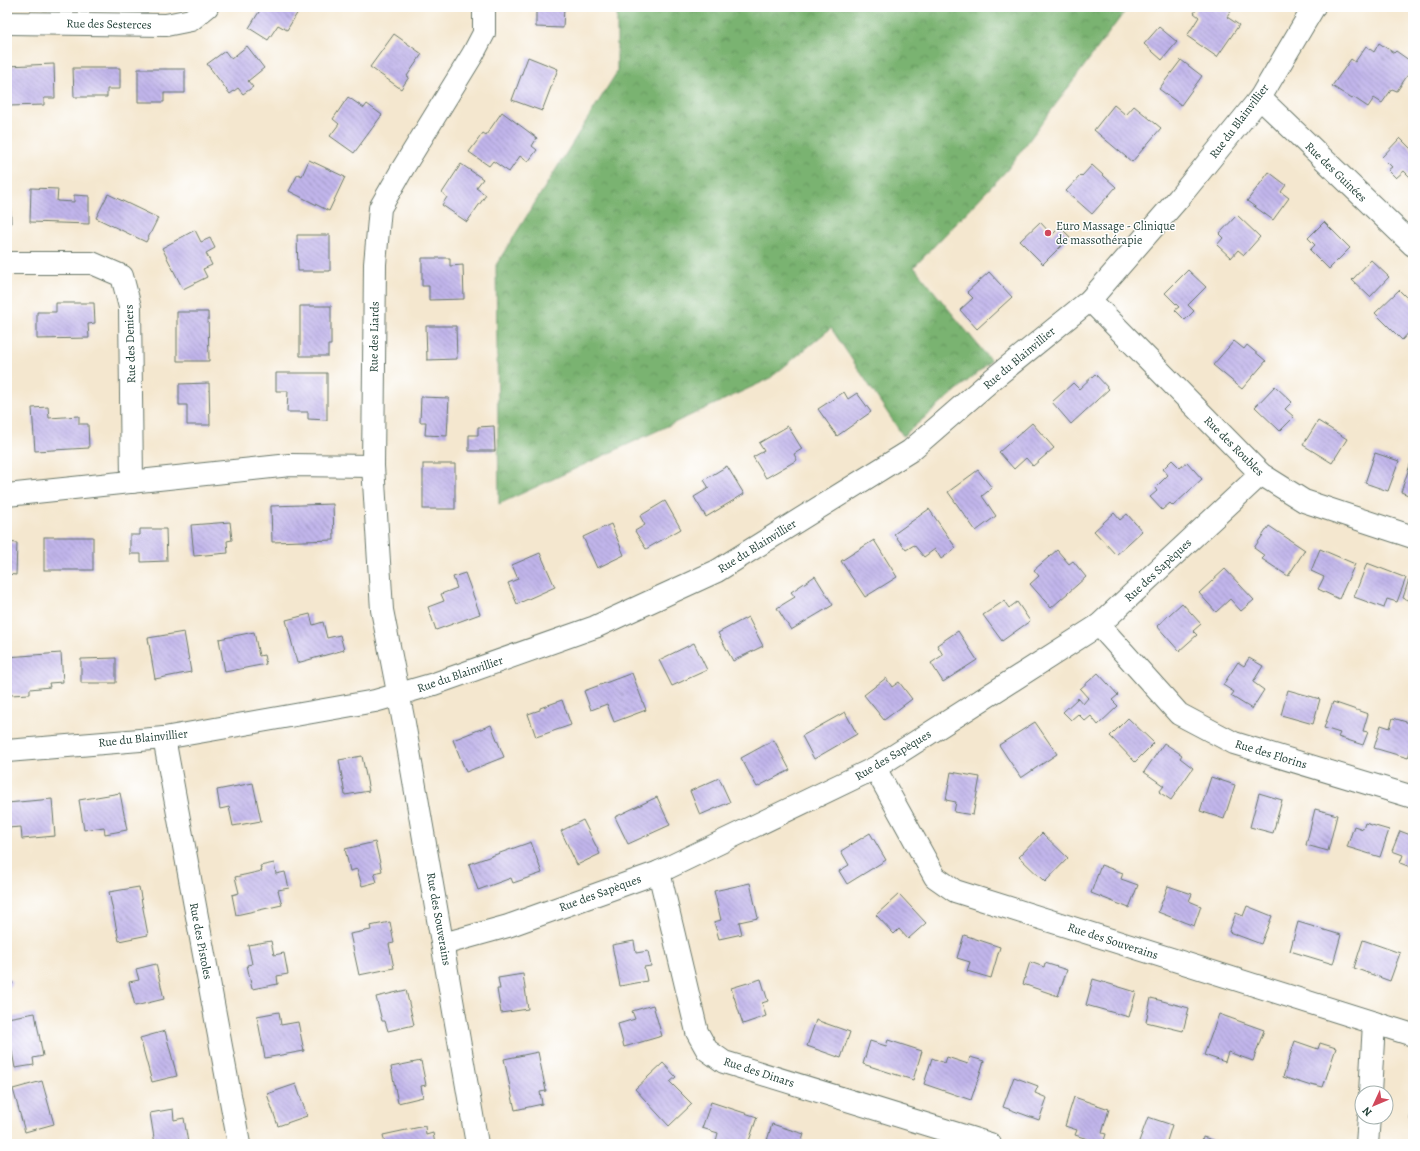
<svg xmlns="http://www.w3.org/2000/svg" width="1420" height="1151" font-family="Alegreya,serif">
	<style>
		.forest { fill: url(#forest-crowns); stroke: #4c7852 }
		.building { fill: url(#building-back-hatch) }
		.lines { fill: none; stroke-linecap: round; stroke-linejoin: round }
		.minor-casing { stroke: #6a786a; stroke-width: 24 }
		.minor { stroke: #fff; stroke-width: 22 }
		.poi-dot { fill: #d1495b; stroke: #fff; stroke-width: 1.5 }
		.labels { text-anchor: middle; stroke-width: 3; stroke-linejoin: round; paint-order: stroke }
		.street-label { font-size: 12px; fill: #1f3d34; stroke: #fff }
		.poi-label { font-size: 12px; fill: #1f3d34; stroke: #fff; text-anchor: start }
	</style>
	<defs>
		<pattern id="forest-crowns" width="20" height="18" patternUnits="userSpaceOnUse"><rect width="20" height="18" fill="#7ab371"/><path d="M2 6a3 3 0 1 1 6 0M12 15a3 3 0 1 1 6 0" fill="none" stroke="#63935e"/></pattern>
		<pattern id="building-back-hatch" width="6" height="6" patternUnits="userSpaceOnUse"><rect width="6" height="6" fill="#c1b5eb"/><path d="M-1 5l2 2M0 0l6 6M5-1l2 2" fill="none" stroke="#9c94bf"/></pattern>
	</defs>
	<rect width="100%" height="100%" fill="#fff"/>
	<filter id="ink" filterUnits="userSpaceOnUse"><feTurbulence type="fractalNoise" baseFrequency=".025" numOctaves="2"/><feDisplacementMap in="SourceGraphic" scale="8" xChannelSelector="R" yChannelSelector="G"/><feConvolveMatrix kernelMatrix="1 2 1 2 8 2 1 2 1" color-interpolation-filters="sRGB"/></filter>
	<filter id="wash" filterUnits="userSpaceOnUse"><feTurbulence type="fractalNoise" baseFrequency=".012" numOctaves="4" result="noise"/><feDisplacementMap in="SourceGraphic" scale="16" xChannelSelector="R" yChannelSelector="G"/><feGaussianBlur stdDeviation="0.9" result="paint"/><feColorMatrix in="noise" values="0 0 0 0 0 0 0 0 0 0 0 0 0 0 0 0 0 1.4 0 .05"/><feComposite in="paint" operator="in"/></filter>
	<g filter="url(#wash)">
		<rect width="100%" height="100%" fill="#f4e7cf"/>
		<path class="forest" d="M 617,7 L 1128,7 L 1007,170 L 914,267 L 991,361 L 903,436 L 831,328 L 769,379 L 499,504 L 496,265 L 617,72 Z"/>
		<g id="blocks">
			<g class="building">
				<path d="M 262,7 L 301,7 L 287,30 L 278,25 L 268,40 L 249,28 Z"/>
				<path d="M 536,7 L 564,7 L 563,28 L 536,27 Z"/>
				<path d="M 1198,7 L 1234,7 L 1227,17 L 1239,25 L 1217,57 L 1187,36 L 1199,17 L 1194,13 Z"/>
				<path d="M 1159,27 L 1177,42 L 1162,60 L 1144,44 Z"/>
				<path d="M 394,34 L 422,54 L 407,76 L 409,77 L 401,89 L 370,67 Z"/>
				<path d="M 1379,43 L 1394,53 L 1396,51 L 1413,63 L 1413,67 L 1397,91 L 1392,89 L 1382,103 L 1374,98 L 1368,107 L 1353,97 L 1352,99 L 1332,86 L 1351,59 L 1355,62 L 1366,46 L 1374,52 Z"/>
				<path d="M 247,46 L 264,68 L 248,81 L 253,87 L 243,94 L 238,88 L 230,94 L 207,64 L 225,51 L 231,59 Z"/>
				<path d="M 528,57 L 558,69 L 542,111 L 512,100 Z"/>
				<path d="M 1181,60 L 1202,76 L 1181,105 L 1159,89 Z"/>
				<path d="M 54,64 L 55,98 L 44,98 L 44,105 L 8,106 L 7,66 Z"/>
				<path d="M 73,68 L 120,68 L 120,89 L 107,89 L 107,97 L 74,97 Z"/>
				<path d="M 138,69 L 185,69 L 185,93 L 164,93 L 164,102 L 138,102 Z"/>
				<path d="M 348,97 L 364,108 L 367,104 L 382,115 L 354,153 L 330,136 L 339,124 L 333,119 Z"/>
				<path d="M 1114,105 L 1126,115 L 1134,106 L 1161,128 L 1132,162 L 1094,130 Z"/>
				<path d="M 502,112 L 537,138 L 532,146 L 537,150 L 528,162 L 520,156 L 509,172 L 493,161 L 489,166 L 469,152 L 483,133 L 486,135 Z"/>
				<path d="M 1400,138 L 1413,151 L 1413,163 L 1411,165 L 1413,166 L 1413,173 L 1410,177 L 1404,171 L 1396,178 L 1388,170 L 1392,167 L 1382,157 Z"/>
				<path d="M 309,160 L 345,177 L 329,211 L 289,191 L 298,174 L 302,176 Z"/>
				<path d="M 461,164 L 483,179 L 476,188 L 486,195 L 467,222 L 442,205 L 447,197 L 442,193 Z"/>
				<path d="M 1092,165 L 1116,187 L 1092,214 L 1066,191 L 1081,175 L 1082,176 Z"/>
				<path d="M 1269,172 L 1286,185 L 1281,192 L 1289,198 L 1273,220 L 1247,201 Z"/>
				<path d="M 31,188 L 58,189 L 57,201 L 74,202 L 74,195 L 89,196 L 89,224 L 30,222 Z"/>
				<path d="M 7,191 L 10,191 L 11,224 L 7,224 Z"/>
				<path d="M 108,194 L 158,218 L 146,242 L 96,218 Z"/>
				<path d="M 1237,215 L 1260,237 L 1244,255 L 1238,250 L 1231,258 L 1217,245 L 1223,238 L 1219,234 Z"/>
				<path d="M 1040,222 L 1052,235 L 1060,227 L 1070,237 L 1043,264 L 1020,241 Z"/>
				<path d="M 1324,222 L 1350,248 L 1329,269 L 1310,250 L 1315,245 L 1308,238 Z"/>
				<path d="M 195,230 L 201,242 L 210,238 L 215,248 L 206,253 L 212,265 L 203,269 L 207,277 L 183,289 L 162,248 Z"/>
				<path d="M 297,235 L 330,235 L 330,271 L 298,271 Z"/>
				<path d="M 422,258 L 450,258 L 450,266 L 463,265 L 464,299 L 429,300 L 429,286 L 422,286 Z"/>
				<path d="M 1371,260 L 1389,277 L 1370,297 L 1352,280 Z"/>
				<path d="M 1188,270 L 1206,287 L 1188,305 L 1194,311 L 1185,320 L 1175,310 L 1179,307 L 1165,293 Z"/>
				<path d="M 989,272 L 1012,297 L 977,329 L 960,310 L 973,298 L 967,292 Z"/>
				<path d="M 1399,290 L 1413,304 L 1413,328 L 1402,340 L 1375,313 Z"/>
				<path d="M 56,303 L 94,303 L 95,323 L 88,324 L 89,338 L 37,339 L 37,312 L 56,312 Z"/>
				<path d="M 300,306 L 331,306 L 331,345 L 328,345 L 328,356 L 300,356 Z"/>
				<path d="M 177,312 L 208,312 L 209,361 L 177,361 Z"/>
				<path d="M 426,326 L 456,326 L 457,359 L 427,360 Z"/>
				<path d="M 1234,341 L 1244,349 L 1247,345 L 1266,361 L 1242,389 L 1213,365 Z"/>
				<path d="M 276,373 L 327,373 L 327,420 L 308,419 L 308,412 L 287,412 L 288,391 L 276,391 Z"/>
				<path d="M 1095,374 L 1109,389 L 1071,424 L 1052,402 L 1073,383 L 1079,389 Z"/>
				<path d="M 209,383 L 210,425 L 187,425 L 187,405 L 179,405 L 179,384 Z"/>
				<path d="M 1275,386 L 1292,402 L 1285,409 L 1294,417 L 1280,431 L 1255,407 Z"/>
				<path d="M 844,392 L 848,399 L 857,393 L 871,412 L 837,436 L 818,409 Z"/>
				<path d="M 421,397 L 449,398 L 447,436 L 425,435 L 426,422 L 420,422 Z"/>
				<path d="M 48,407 L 49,418 L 79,416 L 79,424 L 88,424 L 89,448 L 35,451 L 32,408 Z"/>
				<path d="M 1318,421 L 1347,439 L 1332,463 L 1303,445 Z"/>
				<path d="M 1032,423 L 1054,448 L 1033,466 L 1026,458 L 1014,469 L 999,452 Z"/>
				<path d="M 494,426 L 495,451 L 469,451 L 469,435 L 478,435 L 478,427 Z"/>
				<path d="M 788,426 L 802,449 L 794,454 L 797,460 L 766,478 L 753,457 L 764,451 L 759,443 Z"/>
				<path d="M 1375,453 L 1399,461 L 1388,491 L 1365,483 Z"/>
				<path d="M 1172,460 L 1180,468 L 1187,462 L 1202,479 L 1173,506 L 1170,503 L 1162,510 L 1150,497 L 1157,491 L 1155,488 L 1168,475 L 1163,469 Z"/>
				<path d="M 1411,462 L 1413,463 L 1413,497 L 1401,492 Z"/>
				<rect x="423" y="464" width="32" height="45"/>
				<path d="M 727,466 L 744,494 L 706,517 L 694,497 L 709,488 L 704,480 Z"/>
				<path d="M 978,470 L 992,488 L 982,496 L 996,516 L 976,531 L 948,492 Z"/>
				<path d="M 665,501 L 681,529 L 646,549 L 635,531 L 645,525 L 640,516 Z"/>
				<path d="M 333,504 L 334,540 L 272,542 L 271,506 Z"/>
				<path d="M 929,509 L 956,548 L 941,559 L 935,549 L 924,557 L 914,545 L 906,550 L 894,534 Z"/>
				<path d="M 1114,513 L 1120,520 L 1127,514 L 1142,531 L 1116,555 L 1094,531 Z"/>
				<path d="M 230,522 L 232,540 L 227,541 L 228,553 L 194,556 L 191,525 Z"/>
				<path d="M 611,524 L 624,555 L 597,568 L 583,537 Z"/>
				<path d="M 1269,526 L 1305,550 L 1288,576 L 1262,559 L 1265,556 L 1254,548 Z"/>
				<path d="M 140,529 L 166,529 L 167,561 L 141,562 L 141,554 L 130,554 L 130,535 L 140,535 Z"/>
				<rect x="44" y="537" width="49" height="33"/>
				<path d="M 874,540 L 897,577 L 865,597 L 841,561 Z"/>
				<path d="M 7,542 L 17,543 L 16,575 L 7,574 Z"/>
				<path d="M 1320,549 L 1355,564 L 1339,599 L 1318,589 L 1324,577 L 1311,571 Z"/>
				<path d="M 1057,550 L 1069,564 L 1073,561 L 1086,577 L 1051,608 L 1030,584 L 1039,576 L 1034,570 Z"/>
				<path d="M 540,553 L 555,587 L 517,604 L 508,583 L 518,579 L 512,565 Z"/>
				<path d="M 1367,563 L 1406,578 L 1397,602 L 1387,599 L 1384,608 L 1354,597 Z"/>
				<path d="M 1225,569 L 1254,600 L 1241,611 L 1230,599 L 1216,612 L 1199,593 Z"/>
				<path d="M 465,573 L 480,614 L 436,630 L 428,607 L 444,601 L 441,594 L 457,588 L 453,577 Z"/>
				<path d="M 815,576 L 833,605 L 791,630 L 777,608 L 795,597 L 791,592 Z"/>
				<path d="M 1409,579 L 1413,581 L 1413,602 L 1403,598 Z"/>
				<path d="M 1004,601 L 1009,608 L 1017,602 L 1030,621 L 1002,641 L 983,615 Z"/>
				<path d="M 1182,603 L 1201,624 L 1193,631 L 1197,635 L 1179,651 L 1157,626 Z"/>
				<path d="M 310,614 L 313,625 L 323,622 L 327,638 L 340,635 L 344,650 L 297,663 L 286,620 Z"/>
				<path d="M 748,617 L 763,646 L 733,661 L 718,633 Z"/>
				<path d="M 958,631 L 977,660 L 943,682 L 931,663 L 943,655 L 937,645 Z"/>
				<path d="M 184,632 L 191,672 L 155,679 L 148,638 Z"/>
				<path d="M 254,632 L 259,656 L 264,655 L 266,664 L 225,672 L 219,639 Z"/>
				<path d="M 694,643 L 707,670 L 672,686 L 659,660 Z"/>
				<path d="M 61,653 L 63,682 L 49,683 L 50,687 L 30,689 L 30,694 L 10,695 L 7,657 Z"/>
				<path d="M 116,658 L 116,683 L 81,683 L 81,659 Z"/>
				<path d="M 1249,658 L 1263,666 L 1253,682 L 1264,690 L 1252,709 L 1231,696 L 1234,692 L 1223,685 L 1238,662 L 1244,666 Z"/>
				<path d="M 632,673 L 646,710 L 614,722 L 607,704 L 591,710 L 584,691 Z"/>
				<path d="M 1098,673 L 1118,695 L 1112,700 L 1118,706 L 1098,725 L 1091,716 L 1085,721 L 1078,714 L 1071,720 L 1063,712 L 1078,698 L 1083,704 L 1088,698 L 1080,689 Z"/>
				<path d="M 886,678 L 892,687 L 899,682 L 912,699 L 884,720 L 864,695 Z"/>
				<path d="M 1288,690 L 1320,699 L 1313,724 L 1281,715 Z"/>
				<path d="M 562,700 L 571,725 L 536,737 L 528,714 L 540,710 L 540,708 Z"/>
				<path d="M 1333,702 L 1368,714 L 1363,731 L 1368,732 L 1363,745 L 1338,737 L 1340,733 L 1324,728 Z"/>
				<path d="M 845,712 L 857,734 L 814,759 L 802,736 Z"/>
				<path d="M 1128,718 L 1154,743 L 1135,762 L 1110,736 Z"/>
				<path d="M 1393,718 L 1413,724 L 1413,742 L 1408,758 L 1374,748 L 1381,725 L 1390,728 Z"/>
				<path d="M 1035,722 L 1057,754 L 1021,778 L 999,745 Z"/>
				<path d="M 491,725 L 504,757 L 466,772 L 453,740 Z"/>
				<path d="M 774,740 L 790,770 L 757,787 L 741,758 Z"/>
				<path d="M 1164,743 L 1182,755 L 1180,758 L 1193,768 L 1171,800 L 1159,792 L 1164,786 L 1144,772 Z"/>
				<path d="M 362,756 L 369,791 L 345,795 L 339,760 Z"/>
				<path d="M 951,772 L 980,777 L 973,815 L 954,812 L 956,802 L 946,800 Z"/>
				<path d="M 1211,777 L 1235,785 L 1224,819 L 1200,811 Z"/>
				<path d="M 719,778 L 730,802 L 700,815 L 690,791 Z"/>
				<path d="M 253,783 L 261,821 L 233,826 L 229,807 L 220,809 L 217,790 Z"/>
				<path d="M 120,793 L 127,830 L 105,834 L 104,827 L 84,830 L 79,800 Z"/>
				<path d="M 1259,793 L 1282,800 L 1273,833 L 1250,827 Z"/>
				<path d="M 657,797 L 670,825 L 628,844 L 615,817 Z"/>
				<path d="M 52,799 L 55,836 L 22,839 L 21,827 L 7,828 L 7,803 Z"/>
				<path d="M 1315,809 L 1337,815 L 1328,851 L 1306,845 Z"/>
				<path d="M 583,820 L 600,854 L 577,865 L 561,831 Z"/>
				<path d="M 1365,823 L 1389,830 L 1380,857 L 1347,847 L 1354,826 L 1363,829 Z"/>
				<path d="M 1400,831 L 1413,836 L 1413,868 L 1400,863 L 1403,855 L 1392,851 Z"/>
				<path d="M 870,833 L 886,860 L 847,884 L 839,871 L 849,865 L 841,851 Z"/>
				<path d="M 1042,833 L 1068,858 L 1045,882 L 1019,857 Z"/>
				<path d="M 375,842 L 382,871 L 374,873 L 377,882 L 362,886 L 357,869 L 350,871 L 345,849 Z"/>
				<path d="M 531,842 L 542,873 L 513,883 L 511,878 L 478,890 L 469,864 Z"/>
				<path d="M 274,863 L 276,874 L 285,872 L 289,888 L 278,890 L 282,905 L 236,915 L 232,895 L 239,893 L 235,877 L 262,871 L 260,866 Z"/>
				<path d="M 1101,865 L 1123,873 L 1121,879 L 1138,885 L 1129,908 L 1091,893 Z"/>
				<path d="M 750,883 L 758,918 L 739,922 L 742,934 L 719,939 L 714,922 L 721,920 L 714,891 Z"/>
				<path d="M 1168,886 L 1192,894 L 1189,901 L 1201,906 L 1194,926 L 1158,912 Z"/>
				<path d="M 139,887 L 148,935 L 119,941 L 109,892 Z"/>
				<path d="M 899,894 L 926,923 L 908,939 L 899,929 L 894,934 L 876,915 Z"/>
				<path d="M 1247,906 L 1272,916 L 1261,944 L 1229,932 L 1236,913 L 1243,916 Z"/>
				<path d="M 390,922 L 394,943 L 389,944 L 394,968 L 359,975 L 350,934 L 371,930 L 370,926 Z"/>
				<path d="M 1298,922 L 1341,935 L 1333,964 L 1290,951 Z"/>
				<path d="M 964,935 L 1000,947 L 991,978 L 967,971 L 970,962 L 957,958 Z"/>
				<path d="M 1363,940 L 1400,953 L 1390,981 L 1354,968 Z"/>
				<path d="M 271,941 L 274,955 L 284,953 L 288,974 L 277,976 L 278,984 L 252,989 L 247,965 L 252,964 L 248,945 Z"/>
				<path d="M 634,941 L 636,953 L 648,951 L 651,966 L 644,967 L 647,981 L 620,986 L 612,945 Z"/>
				<path d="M 1030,962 L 1044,967 L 1045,963 L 1067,970 L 1058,996 L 1023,984 Z"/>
				<path d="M 156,964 L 164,999 L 135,1006 L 129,982 L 139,980 L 136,969 Z"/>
				<path d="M 523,974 L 528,1009 L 501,1013 L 497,989 L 500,989 L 498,978 Z"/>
				<path d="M 7,977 L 13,983 L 7,990 Z"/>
				<path d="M 761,979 L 768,1001 L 762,1003 L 766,1016 L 743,1024 L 731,988 Z"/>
				<path d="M 1093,979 L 1136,992 L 1129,1017 L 1086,1005 Z"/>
				<path d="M 406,990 L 414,1025 L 388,1031 L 385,1021 L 382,1021 L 376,997 Z"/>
				<path d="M 1151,998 L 1189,1008 L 1183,1031 L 1146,1022 Z"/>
				<path d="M 653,1005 L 662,1036 L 624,1047 L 618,1024 L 635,1019 L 632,1011 Z"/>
				<path d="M 279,1012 L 281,1025 L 298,1022 L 304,1051 L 265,1058 L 257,1016 Z"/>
				<path d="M 35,1013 L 43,1056 L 33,1058 L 34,1065 L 15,1068 L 7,1025 L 7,1018 Z"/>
				<path d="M 1219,1014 L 1264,1030 L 1253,1061 L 1228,1052 L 1225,1062 L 1204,1055 Z"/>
				<path d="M 816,1020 L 850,1032 L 841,1058 L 807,1046 Z"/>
				<path d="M 165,1031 L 177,1076 L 152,1082 L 140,1038 Z"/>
				<path d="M 888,1040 L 922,1051 L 913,1080 L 863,1064 L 870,1041 L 886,1046 Z"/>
				<path d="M 1295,1041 L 1318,1049 L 1320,1043 L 1336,1048 L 1323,1087 L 1311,1084 L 1311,1086 L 1283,1077 Z"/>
				<path d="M 538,1052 L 546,1091 L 540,1092 L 542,1104 L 515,1110 L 504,1059 Z"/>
				<path d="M 947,1057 L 968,1064 L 970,1057 L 984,1061 L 971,1100 L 924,1084 L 932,1058 L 945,1063 Z"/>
				<path d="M 421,1061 L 426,1085 L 421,1086 L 423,1097 L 398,1103 L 391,1067 Z"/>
				<path d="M 663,1063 L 676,1077 L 670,1082 L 692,1104 L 669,1126 L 635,1089 Z"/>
				<path d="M 1014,1077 L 1038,1086 L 1035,1093 L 1047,1098 L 1039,1120 L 1003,1107 Z"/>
				<path d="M 42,1081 L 54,1124 L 25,1132 L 13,1089 Z"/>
				<path d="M 296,1084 L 307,1116 L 278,1126 L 267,1094 Z"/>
				<path d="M 1412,1089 L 1413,1089 L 1413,1120 L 1410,1120 Z"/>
				<path d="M 1074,1097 L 1109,1109 L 1102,1133 L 1106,1134 L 1103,1144 L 1075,1135 L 1077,1130 L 1065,1126 Z"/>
				<path d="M 711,1102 L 757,1117 L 748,1144 L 726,1144 L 716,1141 L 718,1133 L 702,1128 Z"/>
				<path d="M 173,1109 L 174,1120 L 184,1118 L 188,1143 L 178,1144 L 155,1144 L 150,1113 Z"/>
				<path d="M 1148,1117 L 1172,1125 L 1166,1144 L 1138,1144 Z"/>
				<path d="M 772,1124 L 804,1134 L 801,1144 L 766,1144 Z"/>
				<path d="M 425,1126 L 426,1135 L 433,1133 L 435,1144 L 385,1144 L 383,1135 Z"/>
				<path d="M 1203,1137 L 1226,1144 L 1201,1144 Z"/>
			</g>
		</g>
	</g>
	<g filter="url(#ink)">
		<use href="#blocks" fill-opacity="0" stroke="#6a786a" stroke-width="1"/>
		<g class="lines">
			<defs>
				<g id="minor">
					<path d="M 7,23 L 166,25 L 191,20 L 207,7"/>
					<path d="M 1260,98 L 1413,245"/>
					<path d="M 7,263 L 92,263 L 122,276 L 130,307 L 132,482"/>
					<path d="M 1090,300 L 1261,474 L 1304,501 L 1413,537"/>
					<path d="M 7,495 L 290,465 L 373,466"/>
					<path d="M 1099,625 L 1179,714 L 1234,743 L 1413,797"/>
					<path d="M 164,738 L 239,1144"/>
					<path d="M 7,751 L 164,738 L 375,701 L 434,684 L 595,627 L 717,571 L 910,451 L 994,378 L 1090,300 L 1178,199 L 1260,98 L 1314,7"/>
					<path d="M 875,768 L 935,877 L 955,891 L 1413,1035"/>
					<path d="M 659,872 L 697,1032 L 707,1050 L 724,1062 L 990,1144"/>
					<path d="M 443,944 L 508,926 L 659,872 L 875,768 L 1099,625 L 1261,474"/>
					<path d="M 1370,1093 L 1374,1023"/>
					<path d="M 477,1144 L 404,723 L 382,610 L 373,466 L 375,264 L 380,208 L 403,168 L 473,54 L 484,33 L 484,7"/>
					<path d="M 1367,1144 L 1369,1117"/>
				</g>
			</defs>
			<use href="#minor" class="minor-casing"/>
			<use href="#minor" class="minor"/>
		</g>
	</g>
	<circle class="poi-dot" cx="1048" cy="233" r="4"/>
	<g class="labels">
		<g class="street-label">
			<text transform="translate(109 24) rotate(1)" y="4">Rue des Sesterces</text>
			<text transform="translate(1239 121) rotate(-53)" y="4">Rue du Blainvillier</text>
			<text transform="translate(1336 172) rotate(44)" y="4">Rue des Guinées</text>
			<text transform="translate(374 337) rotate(-89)" y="4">Rue des Liards</text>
			<text transform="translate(130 344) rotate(-92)" y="4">Rue des Deniers</text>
			<text transform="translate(1019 358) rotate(-40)" y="4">Rue du Blainvillier</text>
			<text transform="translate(1234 446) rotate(45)" y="4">Rue des Roubles</text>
			<text transform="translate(757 546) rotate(-32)" y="4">Rue du Blainvillier</text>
			<text transform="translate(1158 570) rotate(-43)" y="4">Rue des Sapèques</text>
			<text transform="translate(460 674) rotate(-19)" y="4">Rue du Blainvillier</text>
			<text transform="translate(143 738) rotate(-6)" y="4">Rue du Blainvillier</text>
			<text transform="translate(1271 754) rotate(17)" y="4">Rue des Florins</text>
			<text transform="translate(893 755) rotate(-31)" y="4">Rue des Sapèques</text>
			<text transform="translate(600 893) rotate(-20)" y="4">Rue des Sapèques</text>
			<text transform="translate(439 919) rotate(80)" y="4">Rue des Souverains</text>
			<text transform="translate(201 941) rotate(79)" y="4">Rue des Pistoles</text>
			<text transform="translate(1113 941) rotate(18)" y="4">Rue des Souverains</text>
			<text transform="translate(759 1072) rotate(18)" y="4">Rue des Dinars</text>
		</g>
		<g class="poi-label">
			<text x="1056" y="230">Euro Massage - Clinique<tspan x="1056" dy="14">de massothérapie</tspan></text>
		</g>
	</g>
	<rect width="1420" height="1151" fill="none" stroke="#fff" stroke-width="24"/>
	<g transform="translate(1374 1105) rotate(226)"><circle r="19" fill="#ffffff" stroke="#a5b1ae"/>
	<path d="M0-3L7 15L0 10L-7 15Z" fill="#d1495b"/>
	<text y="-6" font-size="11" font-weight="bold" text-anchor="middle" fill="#1f3d34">N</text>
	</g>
</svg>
